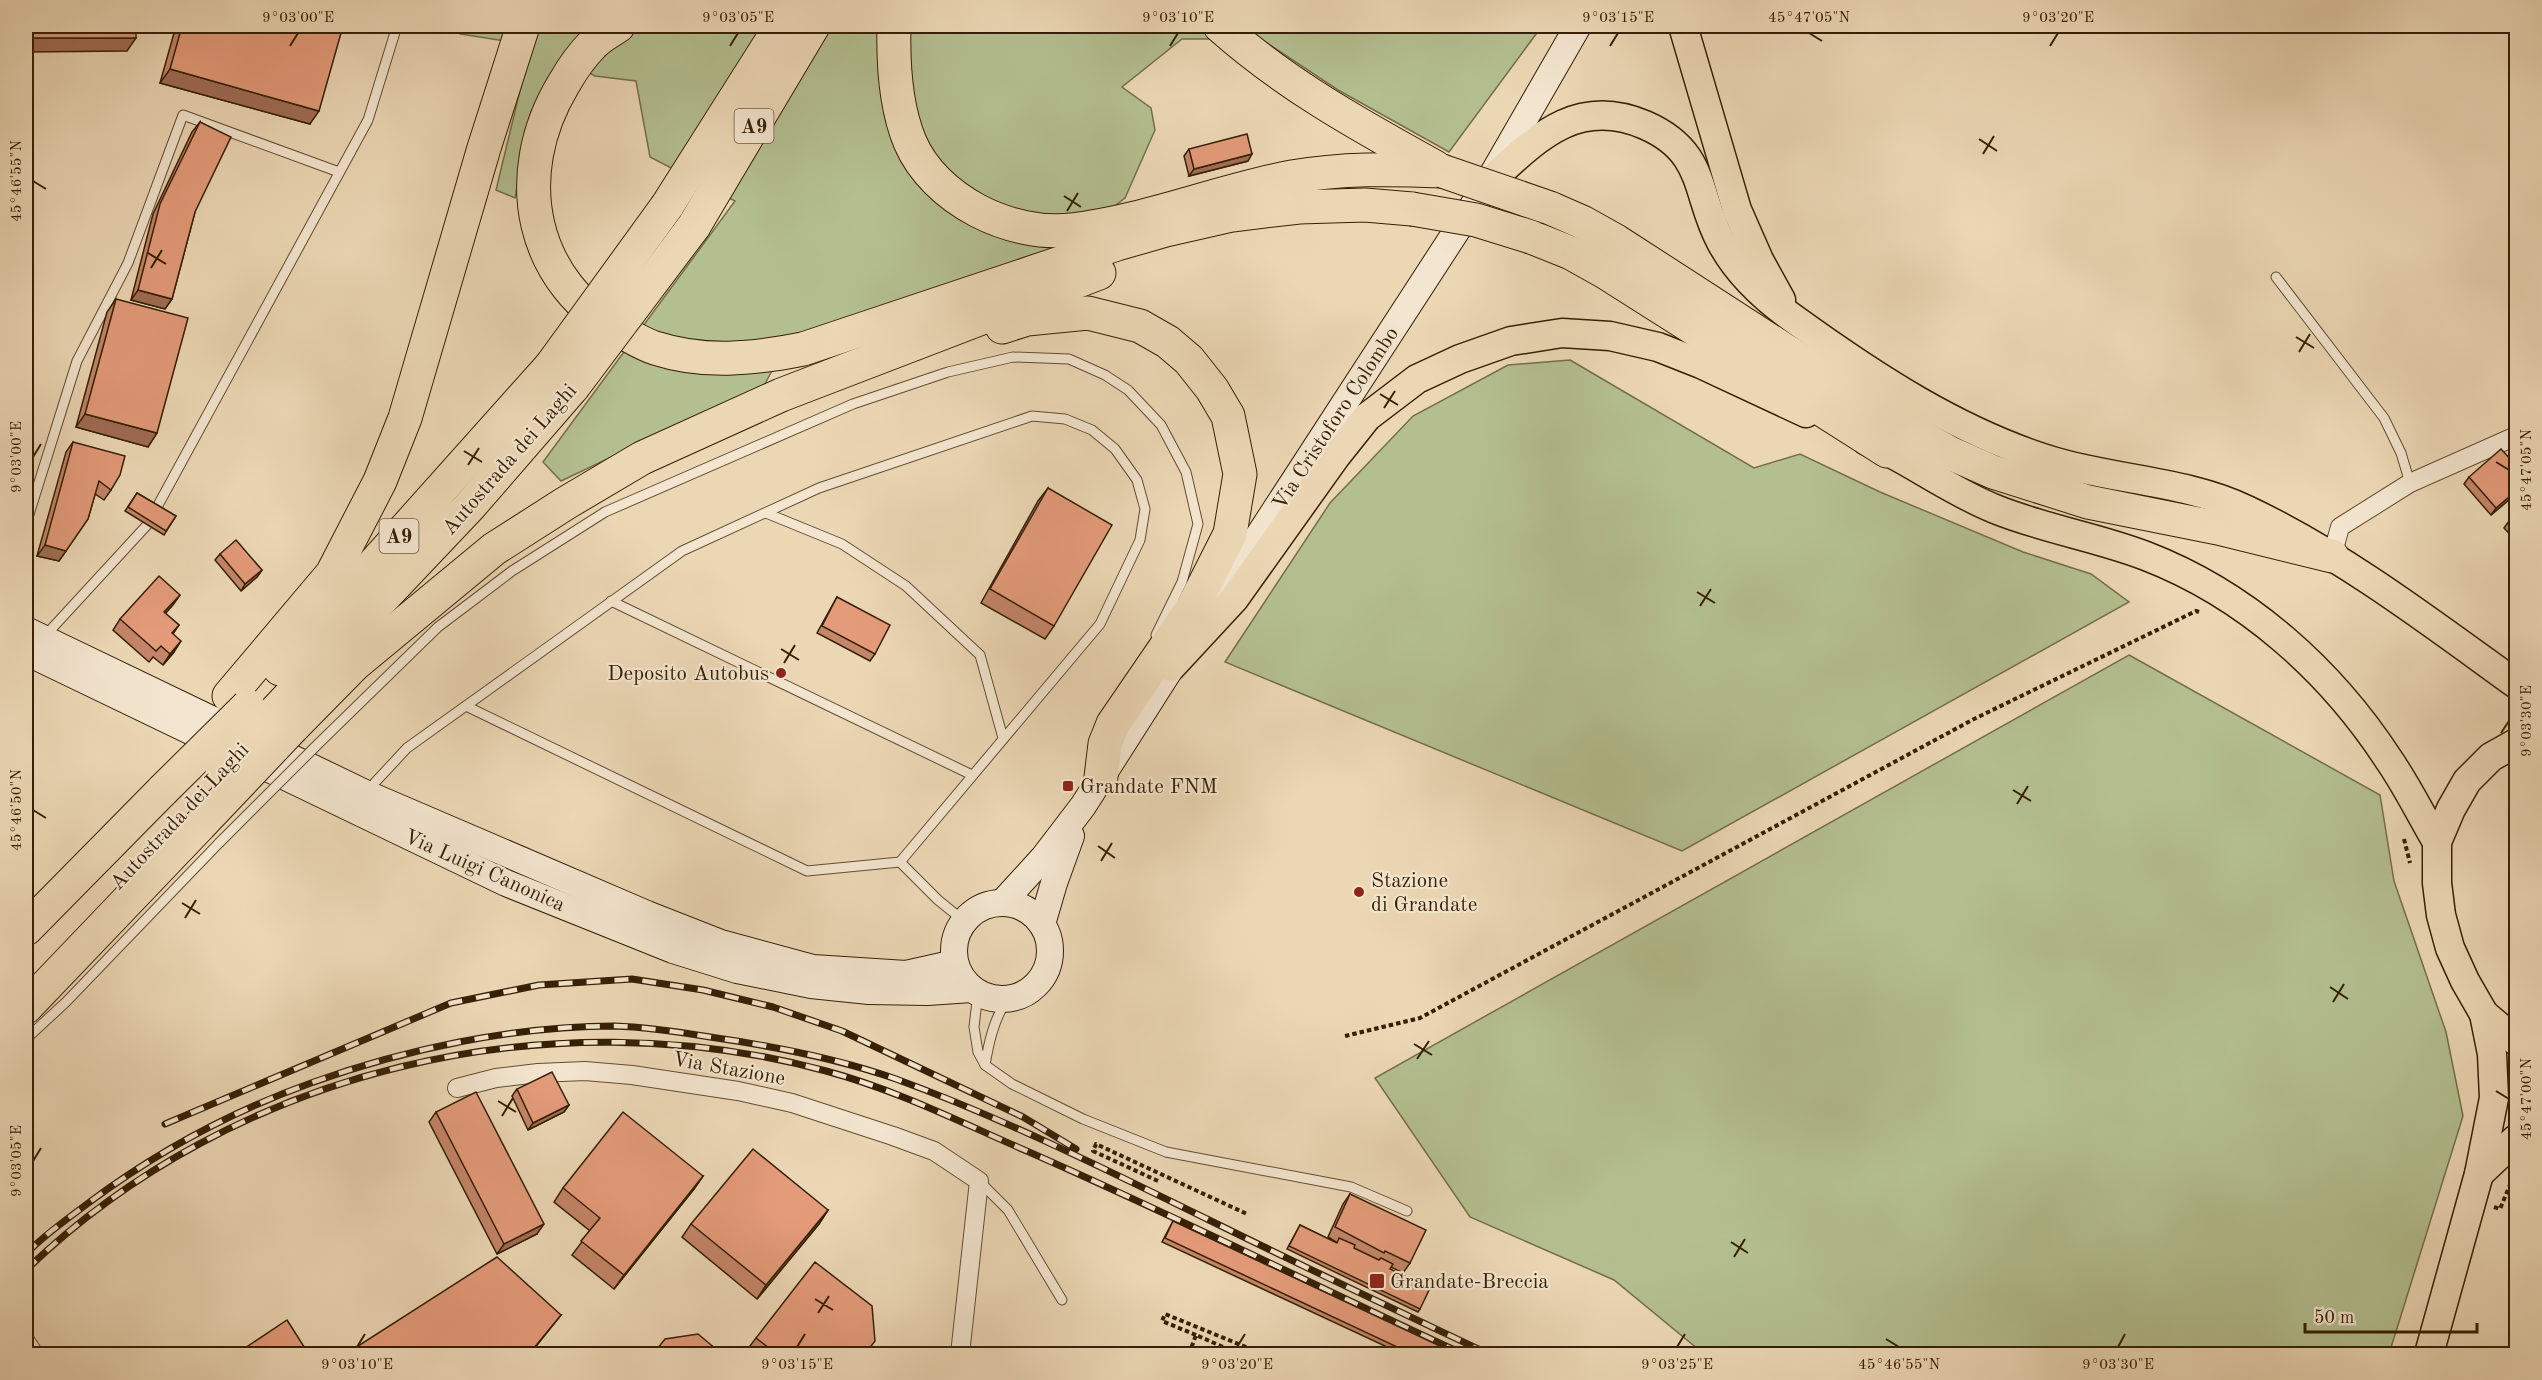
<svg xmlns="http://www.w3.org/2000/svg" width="2542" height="1380" font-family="'Old Standard TT',serif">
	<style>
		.green { fill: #b4bf90; stroke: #746f4a; stroke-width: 1.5 }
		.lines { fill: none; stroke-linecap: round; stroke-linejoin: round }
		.lane-casing { stroke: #634d30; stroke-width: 11 }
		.street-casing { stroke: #634d30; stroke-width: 20 }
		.secondary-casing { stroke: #351f04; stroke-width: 28 }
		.primary-casing { stroke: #351f04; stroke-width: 31 }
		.highway-casing { stroke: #351f04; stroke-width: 35 }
		.path { stroke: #351f04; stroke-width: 4; stroke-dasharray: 4.5 3; stroke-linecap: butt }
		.lane { stroke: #f3e5cf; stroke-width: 9 }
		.street { stroke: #f3e5cf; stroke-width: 18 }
		.secondary { stroke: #f3e5cf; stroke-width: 26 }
		.primary { stroke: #ecd7b5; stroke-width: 28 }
		.highway { stroke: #ecd7b5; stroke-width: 33 }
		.rail-casing { stroke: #351f04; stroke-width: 7 }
		.rail { stroke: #f3e5cf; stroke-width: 4.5; stroke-dasharray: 14; stroke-linecap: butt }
		.lane-bridge-casing { stroke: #634d30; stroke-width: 11; stroke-linecap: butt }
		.highway-bridge-casing { stroke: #351f04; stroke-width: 35; stroke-linecap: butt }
		.lane-bridge { stroke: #f3e5cf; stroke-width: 9 }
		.highway-bridge { stroke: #ecd7b5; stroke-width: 33 }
		.wall { fill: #c48569; stroke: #351f04; stroke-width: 1.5 }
		.shaded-wall { fill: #a06c55; stroke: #351f04; stroke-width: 1.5 }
		.building { fill: #e49b7a; stroke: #351f04; stroke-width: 1.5 }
		.ticks { fill: none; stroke: #351f04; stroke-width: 2 }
		.poi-dot { fill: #8f2418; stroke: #f3e5cf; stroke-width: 2 }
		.labels { text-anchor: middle; stroke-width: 4.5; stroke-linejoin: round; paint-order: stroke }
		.shield { fill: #f3e5cf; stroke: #6e5a41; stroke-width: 1.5 }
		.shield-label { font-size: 20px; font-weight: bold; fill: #351f04 }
		.street-label { font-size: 21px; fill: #351f04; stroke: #f3e5cf }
		.poi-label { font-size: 21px; fill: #351f04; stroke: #f3e5cf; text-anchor: start }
		.neatline { fill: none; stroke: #351f04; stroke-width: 2 }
		.ticks-label { font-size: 15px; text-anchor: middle; fill: #351f04 }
	</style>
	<rect width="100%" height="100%" fill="#ecd7b5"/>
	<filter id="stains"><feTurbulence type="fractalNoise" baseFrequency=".00333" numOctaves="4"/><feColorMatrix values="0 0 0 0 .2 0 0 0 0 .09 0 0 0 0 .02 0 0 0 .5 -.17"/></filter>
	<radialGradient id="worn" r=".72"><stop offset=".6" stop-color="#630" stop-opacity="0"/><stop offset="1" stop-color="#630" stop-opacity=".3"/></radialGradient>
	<g class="green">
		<path d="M 463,26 L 1542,26 L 1449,152 L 1338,90 L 1261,39 L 1182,39 L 1122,87 L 1151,108 L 1155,130 L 1125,198 L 1056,251 L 785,346 L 765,384 L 561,481 L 543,462 L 735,201 L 650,157 L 636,81 L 595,76 L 562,58 L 531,112 L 515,198 L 496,190 L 531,45 L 460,34 Z"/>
		<path d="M 1570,360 L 1754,468 L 1800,454 L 1880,492 L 2023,552 L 2091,574 L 2129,602 L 1682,851 L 1225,662 L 1330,503 L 1413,416 L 1508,365 Z"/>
		<path d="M 2129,655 L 2380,795 L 2394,881 L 2446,1032 L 2463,1116 L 2389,1354 L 1704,1354 L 1614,1280 L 1470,1217 L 1375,1078 Z"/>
	</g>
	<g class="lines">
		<defs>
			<g id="lane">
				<path d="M 2276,277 L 2384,418 L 2401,453 L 2410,483"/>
				<path d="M 156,509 L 368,120 L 397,26"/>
				<path d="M 766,513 L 842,544 L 906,586 L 980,655 L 1003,738"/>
				<path d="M 26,524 L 77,361 L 128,263 L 183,115 L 339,172"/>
				<path d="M 611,601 L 972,775"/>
				<path d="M 44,637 L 148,524"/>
				<path d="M 466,706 L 807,871 L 900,862"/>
				<path d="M 319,743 L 438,627 L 512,571 L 605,512 L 853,404 L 948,372 L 1013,357 L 1069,359 L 1105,375 L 1128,390 L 1161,425 L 1186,472 L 1198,524 L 1182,582 L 1156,635"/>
				<path d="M 367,791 L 407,748 L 682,551 L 819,488 L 1032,416 L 1065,419 L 1092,430 L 1115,449 L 1137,480 L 1145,509 L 1140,540 L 1100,624 L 900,862 L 938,900 L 964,921"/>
				<path d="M 978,993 L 974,1027 L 978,1052 L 985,1065 L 1012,1084 L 1083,1119 L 1166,1152 L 1351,1187 L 1407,1211"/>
				<path d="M 26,1039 L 66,1002 L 219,843"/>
				<path d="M 985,1065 C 989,1041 994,1020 1007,999"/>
				<path d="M 980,1182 L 1008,1210 L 1062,1300"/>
			</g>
			<g id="street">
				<path d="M 2332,556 L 2340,527 L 2410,483 L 2516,436"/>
				<path d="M 457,1088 L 496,1078 L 538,1073 L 585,1071 L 632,1075 L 738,1091 L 792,1103 L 893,1136 L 934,1151 L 979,1181 L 960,1354"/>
				<path d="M 26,1342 L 34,1354"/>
			</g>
			<g id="secondary">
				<path d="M 1207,615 L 1487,184 L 1578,26"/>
				<path d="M 26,630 L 365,793 L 647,914 L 721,943 L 813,968 L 906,974 L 955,963"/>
				<path d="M 26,652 L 506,883 L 673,950 L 737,970 L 811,985 L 869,991 L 927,992 L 972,989"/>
				<path d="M 1002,903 L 1044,857 L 1083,806 L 1178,657"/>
				<circle cx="1002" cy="951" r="48"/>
				<path d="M 1042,924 L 1054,883 L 1071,836"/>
			</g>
			<g id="primary">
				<path d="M 1683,26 L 1737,210 L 1759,260 L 1781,300"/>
				<path d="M 1487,184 C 1534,141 1575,95 1645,125 C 1707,152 1695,194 1721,242 C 1738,274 1764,298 1794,319 C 1873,376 1958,432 2052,461 C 2115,480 2187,481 2247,510 C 2344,556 2430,622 2516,684"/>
				<path d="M 1867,441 C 1911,461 1950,491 1995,509 C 2044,529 2097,537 2146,556 C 2247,595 2331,671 2389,760 C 2407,786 2421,815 2437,842"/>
				<path d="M 1171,667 L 1234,599 L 1336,456 L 1367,417 L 1417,379 L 1460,359 L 1511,341 L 1562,333 L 1610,336 L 1658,347 L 1701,364 L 1806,413"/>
				<path d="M 2516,743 L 2491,757 L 2467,781 L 2451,809 L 2437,842 L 2437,883 L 2441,915 L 2450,948 L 2465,981 L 2484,1014 L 2516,1041"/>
				<path d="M 2479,1174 L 2516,1139"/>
				<path d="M 2429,1354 L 2479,1174 L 2494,1098 L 2492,1054 L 2484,1014"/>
			</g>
			<g id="highway">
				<path d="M 618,26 C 609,32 599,37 592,45 C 581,56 571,71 563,85 C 509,175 529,284 626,334 C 635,339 645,345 655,348 C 704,364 753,359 803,349 L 1117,244 L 1166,230 L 1232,215 L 1299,207 L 1365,205 L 1412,209"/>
				<path d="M 894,26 C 893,63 895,106 910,142 C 935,200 1010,237 1072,230 C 1147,221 1218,191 1292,177 C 1342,168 1391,169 1442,171"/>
				<path d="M 1220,26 C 1285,84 1359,125 1435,167"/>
				<path d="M 667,206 L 781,26"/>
				<path d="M 1550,208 L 1582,222 L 1616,241 L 1899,424 L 1950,453 L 1993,472 L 2088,502 L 2218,528 L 2332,556"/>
				<path d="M 694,226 L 813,26"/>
				<path d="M 1531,237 L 1571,253 L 1605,272 L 1887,451"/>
				<path d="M 1002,327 L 1027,319 L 1088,313 L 1140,326 L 1168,342 L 1189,360 L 1212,389 L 1228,416 L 1240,474 L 1230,534 L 1193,607 L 1113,724 L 1105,744 L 1101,777"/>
				<path d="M 280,669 L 551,366"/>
				<path d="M 229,696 L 332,574 L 380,481 L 405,418 L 484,148 L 523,26"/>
				<path d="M 270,717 L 469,507 L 573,387"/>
				<path d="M 292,728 L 355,664 L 494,549 L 566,503 L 642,458 L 781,395 L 1099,273"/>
				<path d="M 26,929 L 163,790"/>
				<path d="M 26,1007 L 200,825"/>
			</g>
		</defs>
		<use href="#lane" class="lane-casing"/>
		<use href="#street" class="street-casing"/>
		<use href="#secondary" class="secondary-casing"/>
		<use href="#primary" class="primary-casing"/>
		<use href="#highway" class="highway-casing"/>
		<g class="path">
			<path d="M 2404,839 L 2410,863"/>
			<path d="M 1345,1036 L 1420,1018 L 1974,719 L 2196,611 L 2199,612"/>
			<path d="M 1158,1181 L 1093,1151 L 1096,1144 L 1247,1214"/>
			<path d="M 2494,1207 L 2500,1209 L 2512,1180"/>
			<path d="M 1196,1335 L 1162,1321 L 1165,1314 L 1263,1354"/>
			<path d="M 1189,1354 L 1196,1335 L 1239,1354"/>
		</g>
		<use href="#lane" class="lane"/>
		<use href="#street" class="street"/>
		<use href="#secondary" class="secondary"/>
		<use href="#primary" class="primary"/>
		<use href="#highway" class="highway"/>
		<defs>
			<g id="rail">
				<path d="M 165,1124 L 451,1003 L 539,985 L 632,979 L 703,990 L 773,1007 L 842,1031 L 1023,1117 L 1076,1149"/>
				<path d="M 26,1254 C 44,1235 66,1220 87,1204 C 155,1153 230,1112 311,1083 C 405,1049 514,1026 615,1026 C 646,1027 679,1032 710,1037 C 773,1046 836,1058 896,1079 C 1003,1118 1107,1170 1209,1220 C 1302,1266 1396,1310 1489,1354"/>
				<path d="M 26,1270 C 234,1069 549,996 826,1071 C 897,1090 962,1123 1029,1152 C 1175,1216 1318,1287 1463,1354"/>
			</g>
		</defs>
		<use href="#rail" class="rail-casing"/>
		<use href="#rail" class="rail"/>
		<defs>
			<path id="lane-bridge" d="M 219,843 L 319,743"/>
			<g id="highway-bridge">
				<path d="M 1442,171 L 1550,208"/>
				<path d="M 1412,209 L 1476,220 L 1531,237"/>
				<path d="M 551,366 L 667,206"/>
				<path d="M 573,387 L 694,226"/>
				<path d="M 222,769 L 270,717"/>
				<path d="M 163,790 L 248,706"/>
				<path d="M 200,825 L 292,728"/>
			</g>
		</defs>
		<use href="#lane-bridge" class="lane-bridge-casing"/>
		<use href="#highway-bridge" class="highway-bridge-casing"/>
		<use href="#lane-bridge" class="lane-bridge"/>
		<use href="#highway-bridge" class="highway-bridge"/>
	</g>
	<g class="wall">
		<path d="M 176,26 L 343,26 L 310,124 L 160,83 Z"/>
		<path d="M 200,122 L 195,212 L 172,299 L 165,309 L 131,300 L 153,214 L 192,132 Z"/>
		<path d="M 1189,149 L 1248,161 L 1189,176 L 1184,156 Z"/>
		<path d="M 116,299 L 157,433 L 148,447 L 76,427 L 107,312 Z"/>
		<path d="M 73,442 L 111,490 L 104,500 L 95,494 L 88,519 L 59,561 L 37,556 L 66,452 Z"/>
		<path d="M 2513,462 L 2517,493 L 2491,515 L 2464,484 L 2469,477 Z"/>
		<path d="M 1048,488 L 1054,626 L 1045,639 L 981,603 L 1038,501 Z"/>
		<path d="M 137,493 L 176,516 L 164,535 L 125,511 Z"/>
		<path d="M 2517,515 L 2517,542 L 2504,528 L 2509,521 Z"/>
		<path d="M 220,554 L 262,570 L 257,577 L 241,591 L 215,560 Z"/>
		<path d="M 180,595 L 165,613 L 179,625 L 173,634 L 174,652 L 163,665 L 153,657 L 149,662 L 113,630 L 120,619 Z"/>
		<path d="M 837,597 L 875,654 L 870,661 L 817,633 L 833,604 Z"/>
		<path d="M 517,1089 L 569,1105 L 564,1112 L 528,1130 L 512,1096 Z"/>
		<path d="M 436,1112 L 537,1234 L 497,1254 L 429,1122 Z"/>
		<path d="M 703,1176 L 694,1189 L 614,1289 L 572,1255 L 590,1231 L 554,1202 L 563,1188 Z"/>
		<path d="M 1350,1194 L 1410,1263 L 1403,1273 L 1391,1267 L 1390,1269 L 1420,1309 L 1418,1312 L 1287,1249 L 1300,1225 L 1336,1243 L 1336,1242 L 1328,1237 L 1343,1204 Z"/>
		<path d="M 828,1210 L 819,1224 L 757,1299 L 682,1237 L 691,1224 Z"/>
		<path d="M 1173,1221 L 1457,1354 L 1402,1354 L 1162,1242 Z"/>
		<path d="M 561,1315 L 530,1354 L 352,1354 L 358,1346 Z"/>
		<path d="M 756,1338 L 866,1354 L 750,1354 L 746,1351 Z"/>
	</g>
	<g class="shaded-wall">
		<path d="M 26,38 L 136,38 L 127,51 L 26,52 Z"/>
		<path d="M 170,69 L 319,111 L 310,124 L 160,83 Z"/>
		<path d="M 1252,154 L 1248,161 L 1189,176 L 1194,169 Z"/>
		<path d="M 138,290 L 172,299 L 165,309 L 131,300 Z"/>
		<path d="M 85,414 L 157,433 L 148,447 L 76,427 Z"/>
		<path d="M 2517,490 L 2517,493 L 2491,515 L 2496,508 Z"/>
		<path d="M 45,545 L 66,551 L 59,561 L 37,556 Z"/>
		<path d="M 262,570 L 257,577 L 241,591 L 245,584 Z"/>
		<path d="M 180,595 L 173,605 L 157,623 L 164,612 Z"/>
		<path d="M 181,641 L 174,652 L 163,665 L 170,654 Z"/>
		<path d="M 569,1105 L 564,1112 L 528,1130 L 533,1123 Z"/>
		<path d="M 703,1176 L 694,1189 L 614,1289 L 624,1275 Z"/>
		<path d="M 828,1210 L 819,1224 L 757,1299 L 766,1285 Z"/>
		<path d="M 544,1224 L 537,1234 L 497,1254 L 504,1244 Z"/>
	</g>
	<g class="building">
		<rect x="26" y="26" width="110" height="12"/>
		<path d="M 182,26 L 343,26 L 319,111 L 170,69 Z"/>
		<path d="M 200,122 L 231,137 L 195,212 L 172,299 L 138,290 L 160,204 Z"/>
		<path d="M 1247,134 L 1252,154 L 1194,169 L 1189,149 Z"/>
		<path d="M 116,299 L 188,318 L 157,433 L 85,414 Z"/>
		<path d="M 73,442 L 125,456 L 120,475 L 111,490 L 99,481 L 88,519 L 66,551 L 45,545 Z"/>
		<path d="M 2501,449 L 2513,462 L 2517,459 L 2517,490 L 2496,508 L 2469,477 Z"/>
		<path d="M 1048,488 L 1112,525 L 1054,626 L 990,589 Z"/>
		<path d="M 137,493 L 176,516 L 166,531 L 128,507 Z"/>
		<path d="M 2517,515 L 2517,529 L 2509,521 Z"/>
		<path d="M 236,540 L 262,570 L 245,584 L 220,554 Z"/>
		<path d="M 159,576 L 180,595 L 164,612 L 179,625 L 172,633 L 181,641 L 170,654 L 161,646 L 156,651 L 120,619 Z"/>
		<path d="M 837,597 L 890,625 L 875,654 L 822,626 Z"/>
		<path d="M 552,1072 L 569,1105 L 533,1123 L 517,1089 Z"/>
		<path d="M 476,1092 L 544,1224 L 504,1244 L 436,1112 Z"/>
		<path d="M 623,1112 L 703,1176 L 624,1275 L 581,1241 L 600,1218 L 563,1188 Z"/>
		<path d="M 753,1149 L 828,1210 L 766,1285 L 691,1224 Z"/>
		<path d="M 1350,1194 L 1426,1230 L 1410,1263 L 1385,1251 L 1384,1253 L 1335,1227 Z"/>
		<path d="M 1173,1221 L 1457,1354 L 1412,1354 L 1165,1238 Z"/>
		<path d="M 1300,1225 L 1337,1243 L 1339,1238 L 1355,1245 L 1354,1248 L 1379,1260 L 1381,1258 L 1393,1264 L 1390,1269 L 1430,1288 L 1420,1309 L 1289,1246 Z"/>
		<path d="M 497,1257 L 561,1315 L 529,1354 L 363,1354 L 358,1346 Z"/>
		<path d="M 815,1262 L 872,1306 L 875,1341 L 865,1354 L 777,1354 L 756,1338 Z"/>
		<path d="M 287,1320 L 308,1353 L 306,1354 L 236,1354 Z"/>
		<path d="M 698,1334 L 722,1354 L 653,1354 L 665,1339 Z"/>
	</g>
	<path class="ticks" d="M 1809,33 L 1822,41M 290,46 L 298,33M 730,46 L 738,33M 1170,46 L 1178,33M 1610,46 L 1618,33M 2050,46 L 2058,33M 1979,139 L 1997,151M 1983,154 L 1994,136M 33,181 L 46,189M 1064,196 L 1081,207M 1067,211 L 1078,193M 148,253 L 166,264M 151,268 L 162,250M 2296,337 L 2314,348M 2299,352 L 2310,334M 1380,394 L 1398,405M 1384,408 L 1395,391M 464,451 L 482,462M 33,457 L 41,444M 2496,462 L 2509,470M 468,465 L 479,448M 1697,592 L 1715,603M 1700,606 L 1711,589M 781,649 L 799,660M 784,663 L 795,645M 2501,733 L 2509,721M 2013,790 L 2031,801M 2017,804 L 2028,786M 33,810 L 46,818M 1098,846 L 1115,858M 1101,861 L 1112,843M 182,903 L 200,914M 185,918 L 196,900M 2330,987 L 2348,999M 2333,1002 L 2344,984M 1414,1044 L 1432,1055M 1417,1059 L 1429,1041M 2496,1091 L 2509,1099M 498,1101 L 516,1112M 502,1116 L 513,1098M 33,1161 L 41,1148M 1731,1242 L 1748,1253M 1734,1257 L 1745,1239M 815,1299 L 833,1310M 818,1313 L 829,1296M 1886,1339 L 1899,1347M 357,1347 L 365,1334M 797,1347 L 805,1334M 1237,1347 L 1245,1334M 1677,1347 L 1685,1334M 2118,1347 L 2125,1334"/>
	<g class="poi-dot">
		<circle cx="781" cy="673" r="6"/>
		<rect x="1062" y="780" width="12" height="12" rx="3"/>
		<circle cx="1359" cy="892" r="6"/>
		<rect x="1369" y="1273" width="16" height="16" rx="3"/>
	</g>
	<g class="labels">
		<g class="shield">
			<rect x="734.5" y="109" width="39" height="34" rx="4.5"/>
			<rect x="379.5" y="519" width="39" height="34" rx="4.5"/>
		</g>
		<g class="shield-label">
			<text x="754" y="133">A9</text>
			<text x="399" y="543">A9</text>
		</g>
		<g class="street-label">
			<text transform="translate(1335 418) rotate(-57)" y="7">Via Cristoforo Colombo</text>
			<text transform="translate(509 459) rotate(-49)" y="7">Autostrada dei Laghi</text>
			<text transform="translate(179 816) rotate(-47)" y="7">Autostrada dei Laghi</text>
			<text transform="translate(485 870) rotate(24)" y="7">Via Luigi Canonica</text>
			<text transform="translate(729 1068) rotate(10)" y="7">Via Stazione</text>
		</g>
		<g class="poi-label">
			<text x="769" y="680" text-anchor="end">Deposito Autobus</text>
			<text x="1080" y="793">Grandate FNM</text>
			<text x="1371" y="887">Stazione<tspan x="1371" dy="24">di Grandate</tspan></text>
			<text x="1390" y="1288">Grandate-Breccia</text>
		</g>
	</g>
	<rect width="2542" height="1380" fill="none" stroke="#ecd7b5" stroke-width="66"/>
	<path d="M2305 1323v9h172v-9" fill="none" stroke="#351f04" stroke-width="3"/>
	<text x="2314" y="1323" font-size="18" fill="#351f04" stroke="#f3e5cf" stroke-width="4.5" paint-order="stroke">50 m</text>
	<rect x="33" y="33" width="2476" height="1314" class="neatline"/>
	<g class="ticks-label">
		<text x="298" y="22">9°03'00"E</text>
		<text x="738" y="22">9°03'05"E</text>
		<text x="1178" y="22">9°03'10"E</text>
		<text x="1618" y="22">9°03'15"E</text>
		<text x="1809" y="22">45°47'05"N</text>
		<text x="2058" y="22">9°03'20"E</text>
		<text transform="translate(16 181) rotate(-90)" y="5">45°46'55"N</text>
		<text transform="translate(16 457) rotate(-90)" y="5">9°03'00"E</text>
		<text transform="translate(2526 470) rotate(-90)" y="5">45°47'05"N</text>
		<text transform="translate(2526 721) rotate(-90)" y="5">9°03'30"E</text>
		<text transform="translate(16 810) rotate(-90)" y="5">45°46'50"N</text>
		<text transform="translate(2526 1099) rotate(-90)" y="5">45°47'00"N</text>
		<text transform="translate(16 1161) rotate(-90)" y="5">9°03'05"E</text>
		<text x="357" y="1369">9°03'10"E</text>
		<text x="797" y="1369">9°03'15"E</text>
		<text x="1237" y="1369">9°03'20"E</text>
		<text x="1677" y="1369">9°03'25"E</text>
		<text x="1899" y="1369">45°46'55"N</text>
		<text x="2118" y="1369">9°03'30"E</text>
	</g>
	<rect width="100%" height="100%" filter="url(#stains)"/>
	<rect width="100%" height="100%" fill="url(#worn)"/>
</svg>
